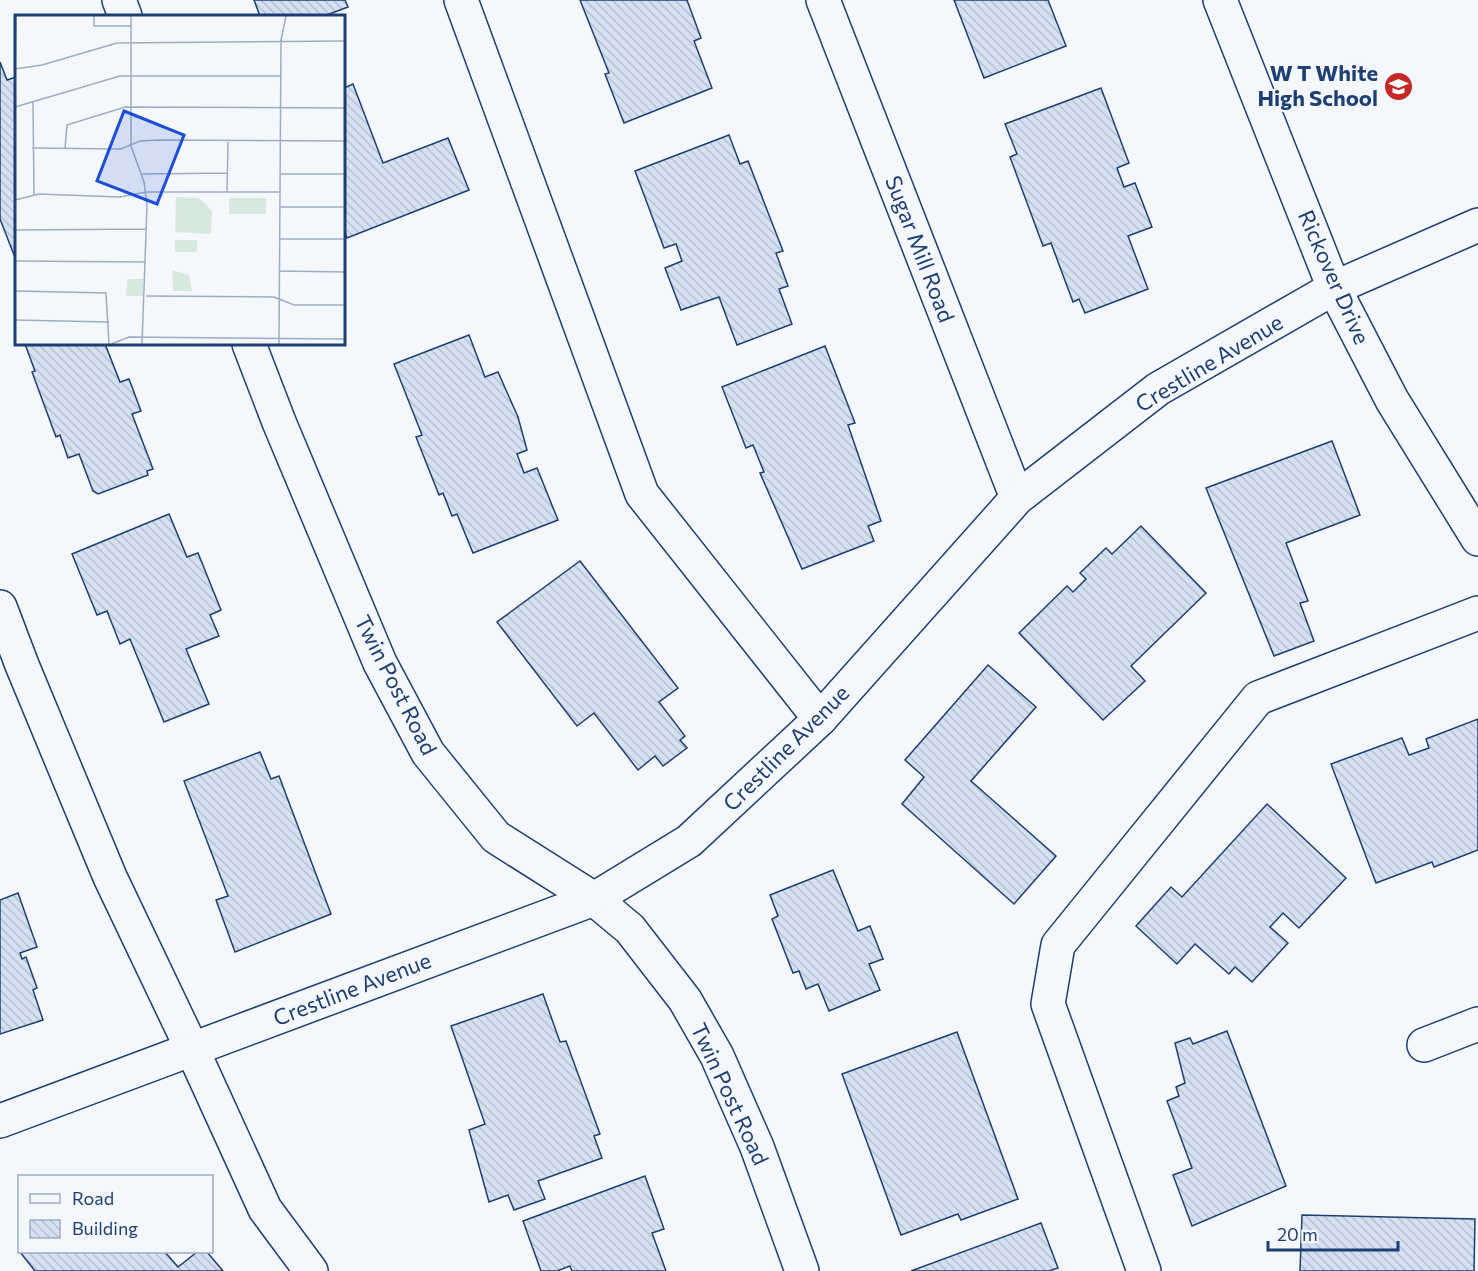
<svg xmlns="http://www.w3.org/2000/svg" width="1478" height="1271" font-family="Commissioner,sans-serif">
	<style>
		.building { fill: url(#building-back-hatch); stroke: #1d3f73; stroke-width: 1.5 }
		.lines { fill: none; stroke-linecap: round; stroke-linejoin: round }
		.minor-casing { stroke: #1d3f73; stroke-width: 36 }
		.minor { stroke: #f4f7fb; stroke-width: 33 }
		.labels { text-anchor: middle; stroke-width: 4.5; stroke-linejoin: round; paint-order: stroke }
		.poi-label { font-size: 22px; font-weight: bold; fill: #1d3f73; stroke: #f4f7fb; text-anchor: end }
		.street-label { font-size: 22px; fill: #1d3f73; stroke: #f4f7fb }
		.inset-road { fill: none; stroke: #9eadc5; stroke-width: 1.5 }
		.view { fill: #1d4ed8; fill-opacity: 0.15; stroke: #1d4ed8; stroke-width: 3 }
		.inset-edge { fill: none; stroke: #1d3f73; stroke-width: 3 }
	</style>
	<defs>
		<pattern id="building-back-hatch" width="6" height="6" patternUnits="userSpaceOnUse" patternTransform="scale(1.5)"><rect width="6" height="6" fill="#d5e0f0"/><path d="M-1 5l2 2M0 0l6 6M5-1l2 2" fill="none" stroke="#b6c1d1"/></pattern>
	</defs>
	<rect width="100%" height="100%" fill="#f4f7fb"/>
	<g class="building">
		<path d="M 254,0 L 345,0 L 348,7 L 324,16 L 260,16 Z"/>
		<path d="M 580,0 L 687,0 L 701,38 L 694,41 L 712,88 L 624,123 L 605,74 L 609,73 Z"/>
		<path d="M 954,0 L 1048,0 L 1066,46 L 984,78 Z"/>
		<path d="M 0,62 L 7,80 L 16,77 L 16,260 L 0,219 Z"/>
		<path d="M 353,84 L 383,163 L 448,138 L 469,190 L 347,238 L 344,229 L 344,88 Z"/>
		<path d="M 1101,88 L 1129,163 L 1117,168 L 1124,187 L 1135,183 L 1152,227 L 1128,236 L 1148,289 L 1085,313 L 1079,299 L 1073,302 L 1051,243 L 1043,246 L 1010,157 L 1017,154 L 1005,124 Z"/>
		<path d="M 729,135 L 740,164 L 748,161 L 783,251 L 776,253 L 788,286 L 779,289 L 792,324 L 737,345 L 719,297 L 681,310 L 665,268 L 682,261 L 676,244 L 664,248 L 635,171 Z"/>
		<path d="M 469,335 L 485,377 L 498,372 L 518,417 L 527,450 L 517,454 L 524,473 L 537,468 L 558,520 L 473,553 L 457,514 L 452,516 L 443,493 L 439,495 L 416,437 L 422,435 L 394,364 Z"/>
		<path d="M 25,344 L 105,344 L 120,382 L 129,379 L 141,411 L 132,414 L 153,469 L 147,471 L 148,475 L 98,494 L 93,491 L 79,454 L 68,458 L 60,435 L 56,437 L 32,372 L 35,371 Z"/>
		<path d="M 825,346 L 855,423 L 848,425 L 881,521 L 868,526 L 874,541 L 802,569 L 760,473 L 764,472 L 753,445 L 746,448 L 722,387 Z"/>
		<path d="M 1332,441 L 1360,515 L 1286,543 L 1308,601 L 1300,603 L 1314,641 L 1274,656 L 1206,488 Z"/>
		<path d="M 169,514 L 187,557 L 198,553 L 221,610 L 210,615 L 219,636 L 186,649 L 209,704 L 164,722 L 130,639 L 120,644 L 107,611 L 97,615 L 72,554 Z"/>
		<path d="M 1141,526 L 1206,593 L 1131,666 L 1145,681 L 1103,720 L 1019,633 L 1067,586 L 1073,592 L 1086,579 L 1080,573 L 1106,548 L 1112,554 Z"/>
		<path d="M 580,561 L 678,688 L 659,702 L 685,736 L 680,740 L 687,748 L 663,766 L 655,756 L 638,770 L 594,713 L 577,726 L 497,622 Z"/>
		<path d="M 988,665 L 1036,707 L 971,781 L 1056,856 L 1014,904 L 902,804 L 924,777 L 905,760 Z"/>
		<path d="M 1478,719 L 1478,850 L 1434,867 L 1432,862 L 1376,883 L 1331,764 L 1402,738 L 1409,755 L 1429,748 L 1426,739 Z"/>
		<path d="M 260,752 L 271,779 L 279,776 L 331,914 L 235,952 L 216,900 L 228,896 L 184,781 Z"/>
		<path d="M 1267,804 L 1346,878 L 1299,928 L 1283,913 L 1270,927 L 1288,943 L 1252,982 L 1235,967 L 1229,974 L 1195,944 L 1177,964 L 1136,926 L 1171,887 L 1182,897 Z"/>
		<path d="M 833,870 L 858,931 L 870,926 L 883,959 L 869,964 L 880,990 L 829,1011 L 818,984 L 806,989 L 799,971 L 793,973 L 772,919 L 778,916 L 770,895 Z"/>
		<path d="M 18,893 L 37,947 L 20,953 L 22,959 L 26,957 L 37,988 L 33,990 L 43,1020 L 0,1034 L 0,900 Z"/>
		<path d="M 543,994 L 560,1042 L 566,1041 L 600,1134 L 594,1136 L 602,1158 L 538,1181 L 545,1199 L 514,1210 L 508,1195 L 489,1202 L 469,1130 L 485,1124 L 451,1026 Z"/>
		<path d="M 1227,1031 L 1286,1186 L 1192,1226 L 1173,1175 L 1192,1168 L 1167,1101 L 1179,1096 L 1176,1087 L 1185,1083 L 1175,1043 L 1190,1038 L 1193,1044 Z"/>
		<path d="M 957,1032 L 1018,1199 L 961,1220 L 958,1214 L 901,1235 L 842,1074 Z"/>
		<path d="M 645,1176 L 664,1229 L 652,1233 L 666,1271 L 572,1271 L 570,1266 L 557,1271 L 541,1271 L 523,1221 Z"/>
		<path d="M 1302,1215 L 1475,1219 L 1474,1271 L 1300,1271 Z"/>
		<path d="M 1041,1223 L 1058,1268 L 1049,1271 L 911,1271 Z"/>
		<path d="M 20,1252 L 165,1252 L 178,1267 L 197,1252 L 207,1252 L 223,1271 L 35,1271 Z"/>
	</g>
	<g class="lines">
		<defs>
			<g id="minor">
				<path d="M 119,0 L 125,16"/>
				<path d="M 461,0 L 642,494 L 820,719"/>
				<path d="M 823,0 L 1017,498"/>
				<path d="M 1220,0 L 1334,288 L 1392,400 L 1478,539"/>
				<path d="M 249,344 L 279,422 L 380,663 L 428,753 L 496,837 L 594,899 L 630,929 L 685,1000 L 717,1056 L 757,1147 L 802,1271"/>
				<path d="M 0,607 L 22,665 L 110,877 L 192,1049 L 265,1209 L 311,1271"/>
				<path d="M 1424,1045 L 1478,1024"/>
				<path d="M 0,1121 L 594,899 L 689,841 L 820,719 L 1017,498 L 1158,389 L 1334,288 L 1478,225"/>
				<path d="M 1144,1271 L 1048,1004 L 1058,945 L 1258,698 L 1478,613"/>
			</g>
		</defs>
		<use href="#minor" class="minor-casing"/>
		<use href="#minor" class="minor"/>
	</g>
	<defs>
		<symbol id="school-disc" viewBox="-11 -11 22 22"><circle r="9.5" fill="#c62828" stroke="#f4f7fb"/><path d="M0-5L7-2L0 1L-7-2ZM-4 1L0 2.5L4 1V4Q0 6-4 4Z" fill="#fff"/></symbol>
	</defs>
	<g fill-rule="evenodd">
		<use href="#school-disc" x="1382" y="70" width="33" height="33"/>
	</g>
	<g class="labels">
		<g class="poi-label">
			<text x="1378" y="81">W T White<tspan x="1378" dy="25">High School</tspan></text>
		</g>
		<g class="street-label">
			<text transform="translate(920 249) rotate(69)" y="8">Sugar Mill Road</text>
			<text transform="translate(1334 277) rotate(66)" y="8">Rickover Drive</text>
			<text transform="translate(1209 363) rotate(-31)" y="8">Crestline Avenue</text>
			<text transform="translate(396 685) rotate(63)" y="8">Twin Post Road</text>
			<text transform="translate(786 748) rotate(-45)" y="8">Crestline Avenue</text>
			<text transform="translate(352 989) rotate(-21)" y="8">Crestline Avenue</text>
			<text transform="translate(730 1094) rotate(65)" y="8">Twin Post Road</text>
		</g>
	</g>
	<g transform="translate(15 15)">
		<rect width="330" height="330" fill="#f4f7fb"/>
		<path d="M 112,264 L 128,264 L 128,281 L 111,281 Z" fill="#d7e8df"/>
		<path d="M 161,182 L 183,183 L 191,189 L 197,197 L 196,219 L 160,217 ZM 214,183 L 251,183 L 251,199 L 214,199 ZM 160,225 L 182,225 L 182,237 L 160,237 ZM 157,255 L 174,260 L 177,276 L 158,276 Z" fill="#d7e8df"/>
		<path class="inset-road" d="M 79,1 L 79,11 L 116,11M 116,1 L 116,131 L 129,167 L 132,190 L 127,329M 0,54 L 27,50 L 102,28 L 330,26M 0,77 L 1,1M 18,87 L 19,180M 0,92 L 105,61 L 266,61M 17,133 L 106,134 L 125,126 L 144,125 L 330,126M 50,133 L 52,110 L 110,92 L 330,93M 127,159 L 212,158M 266,159 L 330,159M 212,177 L 213,127M 0,185 L 24,179 L 105,182 L 131,177 L 266,177M 266,192 L 330,192M 0,215 L 131,214M 265,224 L 330,224M 0,246 L 131,247M 265,256 L 330,257M 0,276 L 91,278 L 94,329M 131,281 L 259,282 L 279,290 L 330,290M 0,305 L 94,307M 96,329 L 114,322 L 330,324M 264,329 L 266,25 L 271,1"/>
		<path class="view" d="M 109,96 L 169,120 L 142,189 L 82,166 Z"/>
		<rect width="330" height="330" class="inset-edge"/>
	</g>
	<rect x="18" y="1175" width="195" height="78" fill="#f4f7fb" stroke="#9eadc5" stroke-width="1.5"/>
	<rect x="30" y="1194" width="30" height="9" fill="#f4f7fb" stroke="#9eadc5" stroke-width="1.5"/>
	<text x="72" y="1205" font-size="18" fill="#1d3f73">Road</text>
	<rect x="30" y="1220" width="30" height="18" fill="url(#building-back-hatch)" stroke="#9eadc5" stroke-width="1.5"/>
	<text x="72" y="1235" font-size="18" fill="#1d3f73">Building</text>
	<path d="M1268 1241v9h130v-9" fill="none" stroke="#1d3f73" stroke-width="3"/>
	<text x="1277" y="1241" font-size="18" fill="#1d3f73" stroke="#f4f7fb" stroke-width="4.5" paint-order="stroke">20 m</text>
</svg>
